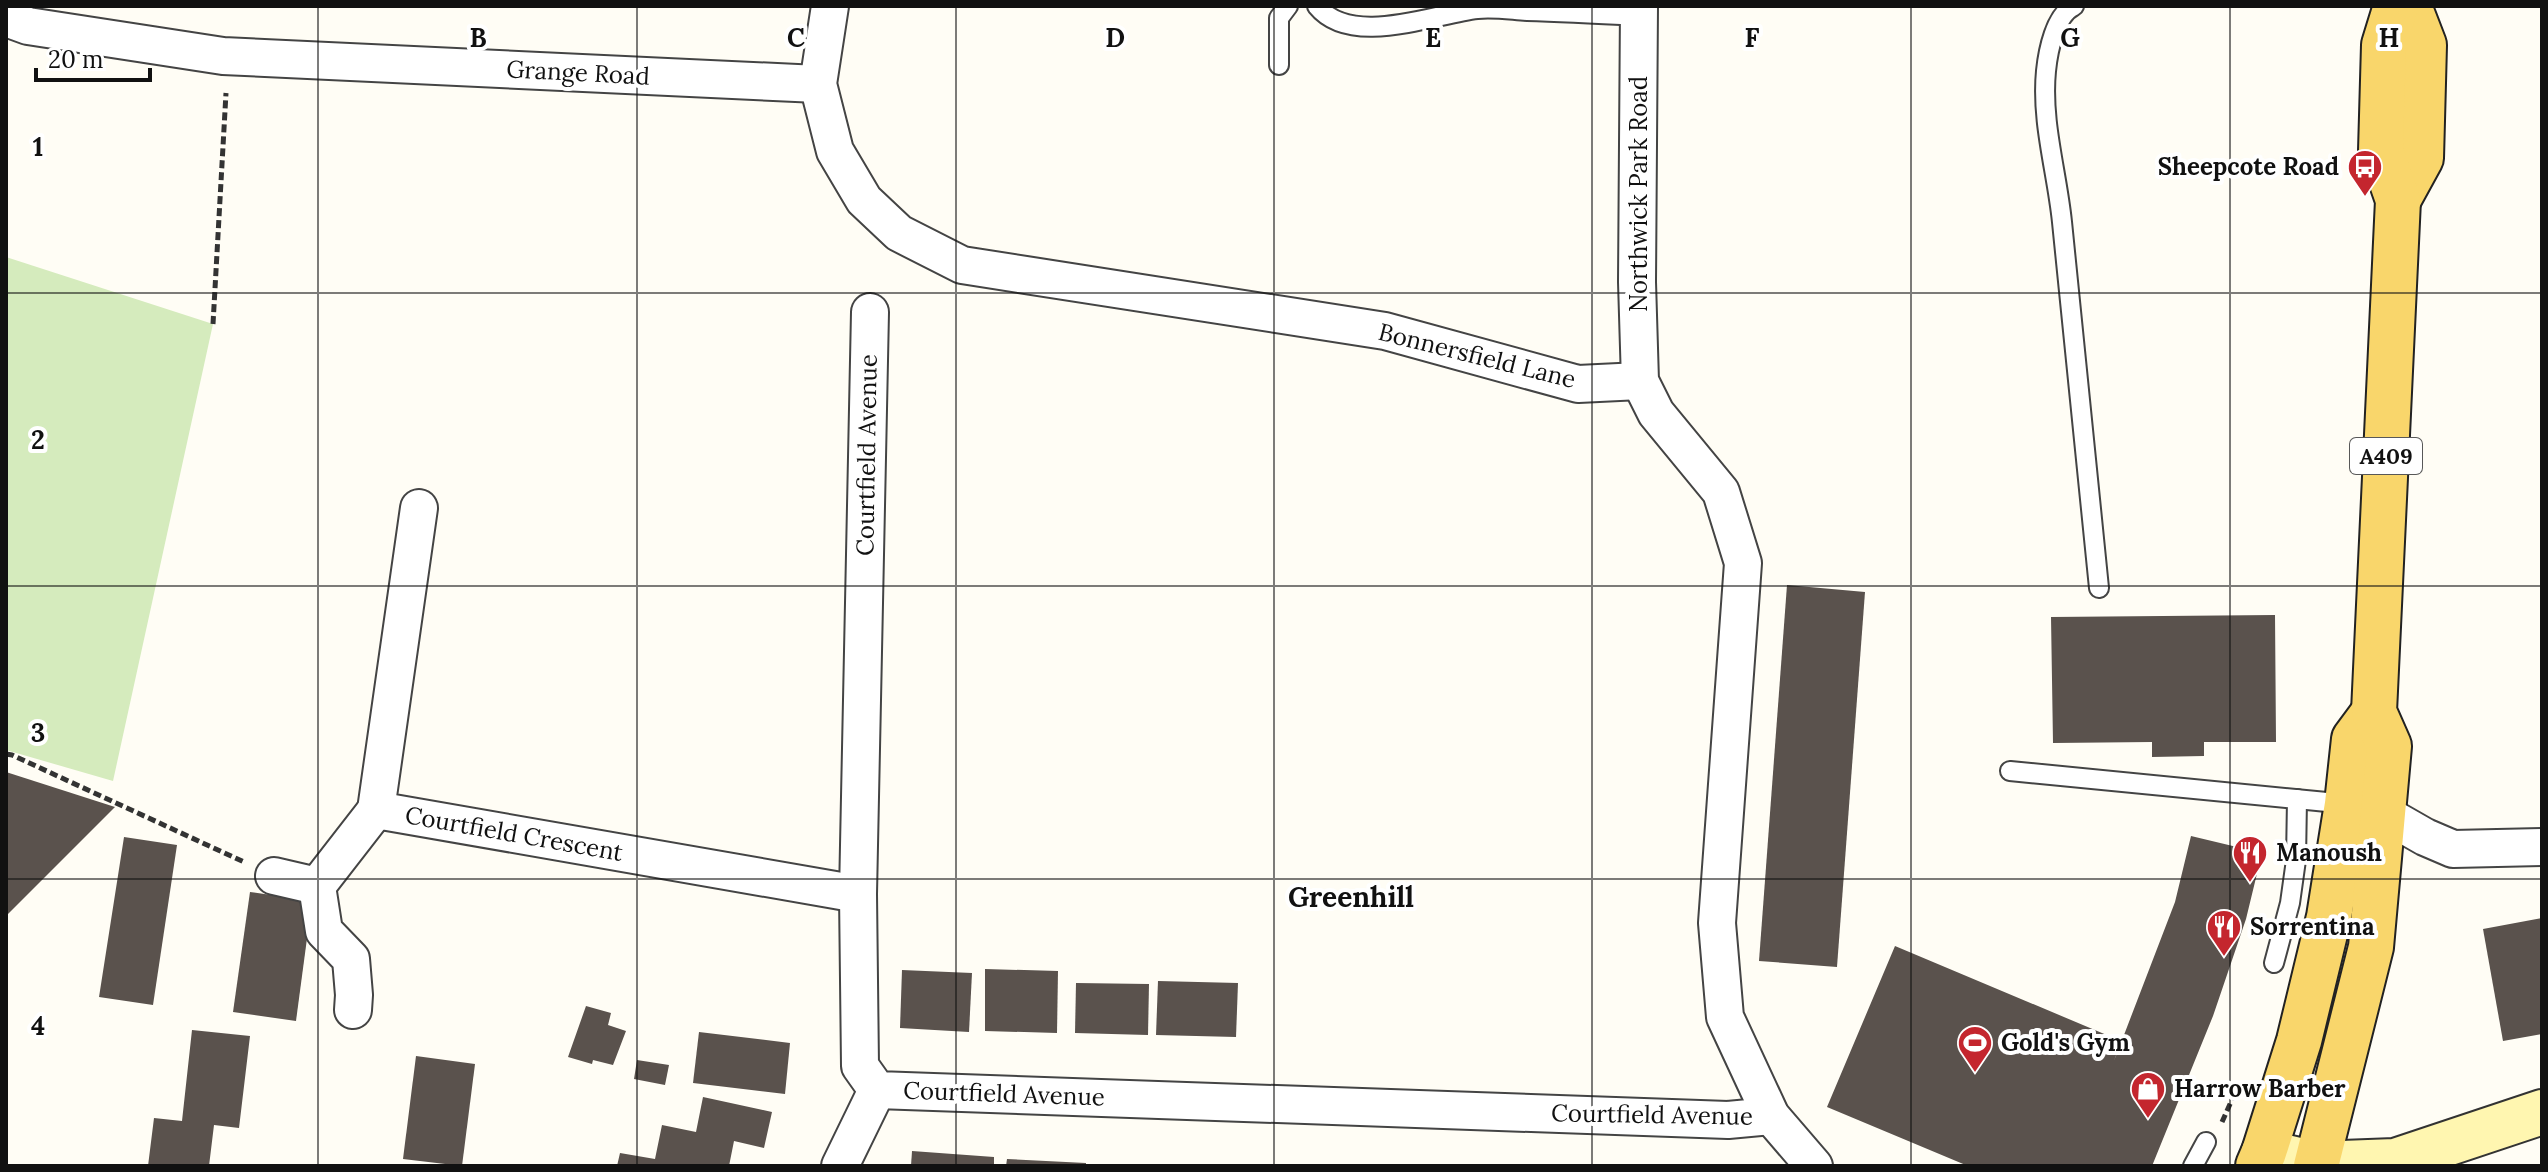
<svg xmlns="http://www.w3.org/2000/svg" width="2548" height="1172" font-family="Lora,serif">
	<style>
		.green { fill: #d5ebbd }
		.building { fill: #5a524d }
		.lines { fill: none; stroke-linecap: round; stroke-linejoin: round }
		.service-casing { stroke: #444; stroke-width: 22 }
		.minor-casing { stroke: #444; stroke-width: 40 }
		.secondary-casing { stroke: #333; stroke-width: 48 }
		.primary-casing { stroke: #222; stroke-width: 48 }
		.path { stroke: #333; stroke-width: 5; stroke-dasharray: 8 4; stroke-linecap: butt }
		.service { stroke: #fff; stroke-width: 18 }
		.minor { stroke: #fff; stroke-width: 36 }
		.secondary { stroke: #fff6b0; stroke-width: 44 }
		.primary { stroke: #f9d66b; stroke-width: 44 }
		.grid { fill: none; stroke: #111; stroke-width: 2; stroke-opacity: 0.55 }
		.labels { text-anchor: middle; stroke-width: 8; stroke-linejoin: round; paint-order: stroke }
		.shield { fill: #fff; stroke: #585858; stroke-width: 2 }
		.shield-label { font-size: 22px; font-weight: bold; fill: #111 }
		.street-label { font-size: 24px; fill: #111; stroke: #fff }
		.poi-label { font-size: 24px; font-weight: bold; fill: #111; stroke: #fff; text-anchor: start }
		.quarter-label { font-size: 28px; font-weight: bold; fill: #111; stroke: #fff }
		.grid-label { font-size: 26px; text-anchor: middle; font-weight: bold; fill: #111; stroke: #fff; stroke-width: 8; stroke-linejoin: round; paint-order: stroke }
	</style>
	<rect width="100%" height="100%" fill="#fffdf5"/>
	<path class="green" d="M 6,257 L 213,324 L 113,781 L 6,750 Z"/>
	<g class="building">
		<path d="M 1787,585 L 1865,592 L 1837,967 L 1759,961 Z"/>
		<path d="M 2275,615 L 2276,742 L 2204,742 L 2204,756 L 2152,757 L 2152,742 L 2053,743 L 2051,617 Z"/>
		<path d="M 6,772 L 115,807 L 6,916 Z"/>
		<path d="M 2191,836 L 2262,853 L 2246,919 L 2213,1016 L 2152,1166 L 1968,1166 L 1827,1107 L 1895,946 L 2121,1041 L 2114,1061 L 2175,902 Z"/>
		<path d="M 124,837 L 177,845 L 153,1005 L 99,997 Z"/>
		<path d="M 250,892 L 312,901 L 296,1021 L 233,1012 Z"/>
		<path d="M 2542,918 L 2542,1034 L 2503,1041 L 2483,929 Z"/>
		<path d="M 985,969 L 1058,971 L 1057,1033 L 985,1031 Z"/>
		<path d="M 902,970 L 972,973 L 969,1032 L 900,1028 Z"/>
		<path d="M 1158,981 L 1238,983 L 1236,1037 L 1156,1035 Z"/>
		<path d="M 1076,983 L 1149,984 L 1148,1035 L 1075,1033 Z"/>
		<path d="M 586,1006 L 611,1013 L 608,1025 L 626,1031 L 613,1065 L 593,1060 L 592,1064 L 568,1057 Z"/>
		<path d="M 192,1030 L 250,1036 L 239,1128 L 214,1125 L 209,1166 L 148,1166 L 154,1118 L 182,1121 Z"/>
		<path d="M 699,1032 L 790,1043 L 785,1094 L 693,1083 Z"/>
		<path d="M 416,1056 L 475,1064 L 462,1166 L 403,1159 Z"/>
		<path d="M 637,1060 L 669,1065 L 665,1085 L 634,1079 Z"/>
		<path d="M 703,1097 L 772,1112 L 764,1148 L 734,1141 L 729,1166 L 617,1166 L 620,1153 L 655,1159 L 662,1125 L 696,1132 Z"/>
		<path d="M 912,1151 L 994,1157 L 994,1166 L 911,1166 Z"/>
		<path d="M 1007,1159 L 1086,1163 L 1086,1166 L 1006,1166 Z"/>
	</g>
	<g class="lines">
		<defs>
			<g id="service">
				<path d="M 1317,6 C 1351,48 1434,14 1477,9 C 1493,7 1511,10 1527,11 C 1565,12 1602,14 1639,16"/>
				<path d="M 2074,6 C 2055,15 2048,51 2046,71 C 2041,122 2057,172 2062,222 C 2074,344 2086,466 2099,588"/>
				<path d="M 1279,65 L 1279,18 L 1288,6"/>
				<path d="M 2010,771 L 2347,804"/>
				<path d="M 2274,963 L 2290,903 L 2296,860 L 2297,799"/>
				<path d="M 2193,1166 L 2206,1142"/>
			</g>
			<g id="minor">
				<path d="M 830,6 L 818,84 L 835,151 L 864,200 L 899,233 L 962,265 L 1385,331 L 1578,384 L 1640,381"/>
				<path d="M 1639,6 L 1637,282 L 1640,381 L 1656,413 L 1721,492 L 1743,563 L 1717,923 L 1725,1017 L 1771,1116 L 1814,1166"/>
				<path d="M 6,18 L 28,26 L 223,56 L 818,84"/>
				<path d="M 870,312 L 858,894 L 860,1066 L 877,1090 L 1728,1120 L 1771,1116"/>
				<path d="M 419,508 L 376,810 L 858,894"/>
				<path d="M 2361,808 L 2383,813 L 2425,837 L 2453,849 L 2542,847"/>
				<path d="M 274,876 L 317,886 L 376,810"/>
				<path d="M 317,886 L 324,931 L 351,959 L 354,995 L 353,1010"/>
				<path d="M 840,1166 L 877,1090"/>
			</g>
			<path id="secondary" d="M 2264,1152 L 2316,1164 L 2395,1161 L 2542,1112"/>
			<g id="primary">
				<path d="M 2398,200 L 2421,158 L 2424,45 L 2409,6"/>
				<path d="M 2258,1166 L 2264,1152 L 2299,1041 L 2329,917 L 2347,804 L 2354,739 L 2374,712"/>
				<path d="M 2316,1166 L 2371,947 L 2389,746 L 2374,712 L 2398,200 L 2381,151 L 2384,45 L 2396,6"/>
			</g>
		</defs>
		<use href="#service" class="service-casing"/>
		<use href="#minor" class="minor-casing"/>
		<use href="#secondary" class="secondary-casing"/>
		<use href="#primary" class="primary-casing"/>
		<g class="path">
			<path d="M 213,324 L 226,93"/>
			<path d="M 6,754 L 12,755 L 244,862"/>
			<path d="M 2222,1122 L 2239,1084"/>
		</g>
		<use href="#service" class="service"/>
		<use href="#minor" class="minor"/>
		<use href="#secondary" class="secondary"/>
		<use href="#primary" class="primary"/>
	</g>
	<path class="grid" d="M 318,6 L 318,1166M 637,6 L 637,1166M 956,6 L 956,1166M 1274,6 L 1274,1166M 1592,6 L 1592,1166M 1911,6 L 1911,1166M 2230,6 L 2230,1166M 6,293 L 2542,293M 6,586 L 2542,586M 6,879 L 2542,879"/>
	<defs>
		<symbol id="bus-pin" viewBox="-11 -11 22 30"><path d="M0 17L-7.5 6A9.5 9.5 0 1 1 7.5 6Z" fill="#c4262e" stroke="#fff"/><path d="M-5-6H5V4H4V6H2V4H-2V6H-4V4H-5ZM-3.5-4V0h7V-4ZM-3.5 1.2v1.5H-2V1.2ZM2 1.2v1.5H3.5V1.2Z" fill="#fff"/></symbol>
		<symbol id="restaurant-pin" viewBox="-11 -11 22 30"><path d="M0 17L-7.5 6A9.5 9.5 0 1 1 7.5 6Z" fill="#c4262e" stroke="#fff"/><path d="M-5-6h1v4h1v-4h1v4h1v-4h1v5L-1.5 .5V6h-2V.5L-5-1ZM5-6V6H3V1.5H1.5Q1.5-4 5-6Z" fill="#fff"/></symbol>
		<symbol id="stadium-pin" viewBox="-11 -11 22 30"><path d="M0 17L-7.5 6A9.5 9.5 0 1 1 7.5 6Z" fill="#c4262e" stroke="#fff"/><path d="M0-5a6.5 5 0 1 0 0 10a6.5 5 0 1 0 0-10ZM-3.5-1.8h7v3.6h-7Z" fill="#fff"/></symbol>
		<symbol id="shop-pin" viewBox="-11 -11 22 30"><path d="M0 17L-7.5 6A9.5 9.5 0 1 1 7.5 6Z" fill="#c4262e" stroke="#fff"/><path d="M-5-2.5h2.3a2.7 3.5 0 0 1 5.4 0H5L5.5 6h-11ZM-1.5-2.5h3a1.5 2.3 0 0 0-3 0Z" fill="#fff"/></symbol>
	</defs>
	<g fill-rule="evenodd">
		<use href="#bus-pin" x="2345" y="147" width="40" height="54"/>
		<use href="#restaurant-pin" x="2230" y="833" width="40" height="54"/>
		<use href="#restaurant-pin" x="2204" y="907" width="40" height="54"/>
		<use href="#stadium-pin" x="1955" y="1023" width="40" height="54"/>
		<use href="#shop-pin" x="2128" y="1069" width="40" height="54"/>
	</g>
	<g class="labels">
		<rect class="shield" x="2350" y="438" width="72" height="36" rx="6"/>
		<g class="shield-label">
			<text x="2386" y="464">A409</text>
		</g>
		<g class="street-label">
			<text transform="translate(578 73) rotate(3)" y="8">Grange Road</text>
			<text transform="translate(1639 194) rotate(-90)" y="8">Northwick Park Road</text>
			<text transform="translate(1477 356) rotate(14)" y="8">Bonnersfield Lane</text>
			<text transform="translate(867 455) rotate(-89)" y="8">Courtfield Avenue</text>
			<text transform="translate(514 834) rotate(10)" y="8">Courtfield Crescent</text>
			<text transform="translate(1004 1094) rotate(2)" y="8">Courtfield Avenue</text>
			<text transform="translate(1652 1115) rotate(1)" y="8">Courtfield Avenue</text>
		</g>
		<g class="poi-label">
			<text x="2339" y="175" text-anchor="end">Sheepcote Road</text>
			<text x="2276" y="861">Manoush</text>
			<text x="2250" y="935">Sorrentina</text>
			<text x="2001" y="1051">Gold's Gym</text>
			<text x="2174" y="1097">Harrow Barber</text>
		</g>
		<g class="quarter-label">
			<text x="1351" y="907">Greenhill</text>
		</g>
	</g>
	<g class="grid-label">
		<text x="478" y="47">B</text>
		<text x="796" y="47">C</text>
		<text x="1115" y="47">D</text>
		<text x="1433" y="47">E</text>
		<text x="1752" y="47">F</text>
		<text x="2070" y="47">G</text>
		<text x="2389" y="47">H</text>
		<text x="38" y="156">1</text>
		<text x="38" y="449">2</text>
		<text x="38" y="742">3</text>
		<text x="38" y="1035">4</text>
	</g>
	<rect width="2548" height="1172" fill="none" stroke="#111111" stroke-width="16"/>
	<path d="M36 68v12h114v-12" fill="none" stroke="#111111" stroke-width="4"/>
	<text x="48" y="68" font-size="24" fill="#111111" stroke="#ffffff" stroke-width="6" paint-order="stroke">20 m</text>
</svg>
